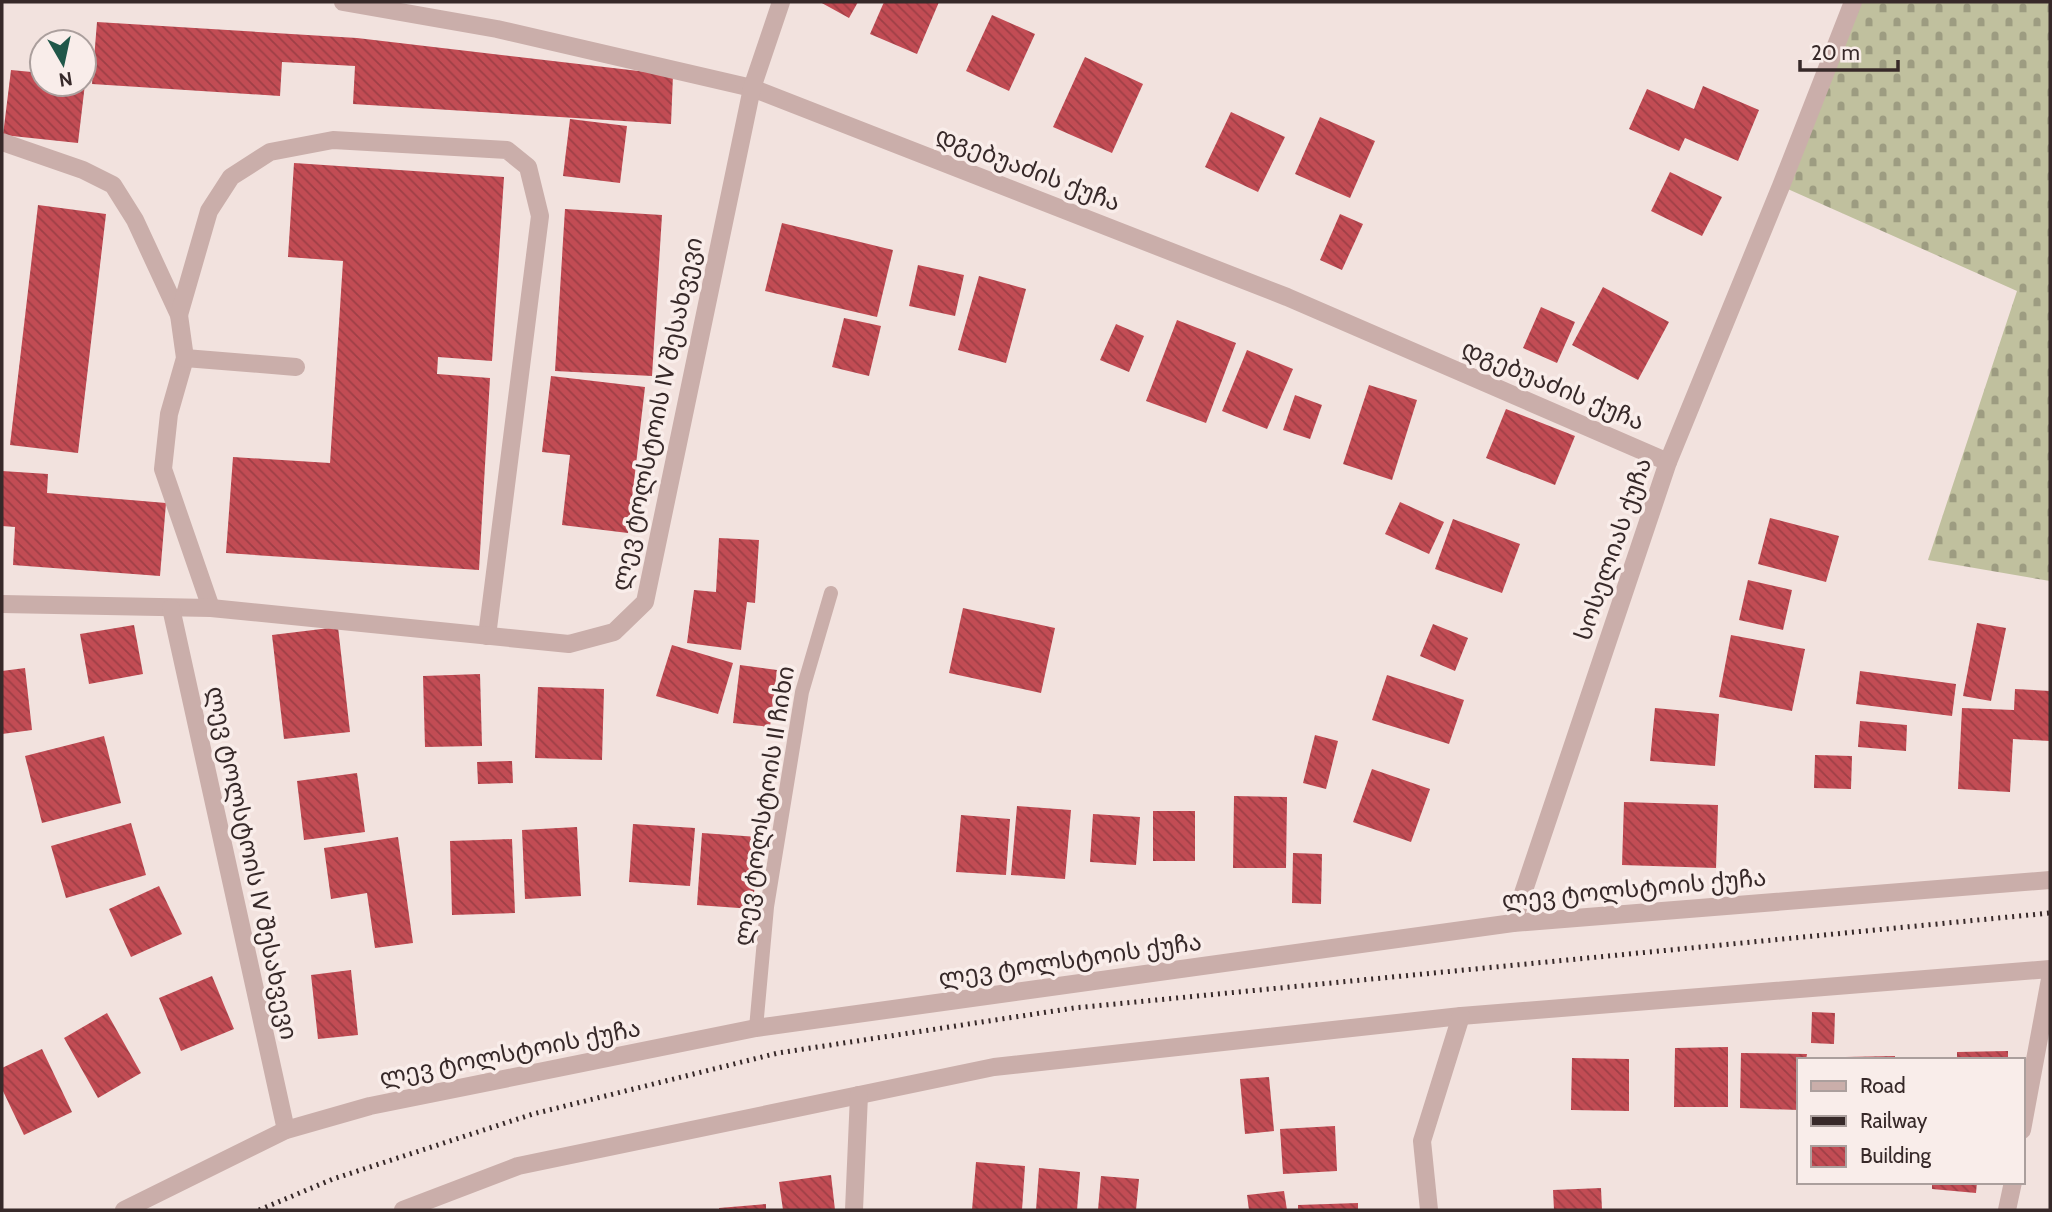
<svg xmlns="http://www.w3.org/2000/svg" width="2052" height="1212" font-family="Cabin,'Noto Sans Georgian',sans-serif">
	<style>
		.cemetery { fill: url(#cemetery-stones) }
		.building { fill: url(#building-back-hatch) }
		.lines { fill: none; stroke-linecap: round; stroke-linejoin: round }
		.service { stroke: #caaeaa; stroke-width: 14 }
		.minor { stroke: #caaeaa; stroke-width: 18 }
		.rail { stroke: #372929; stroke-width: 5; stroke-dasharray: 2 5; stroke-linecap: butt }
		.labels { text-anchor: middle; stroke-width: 7; stroke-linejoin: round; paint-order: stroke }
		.street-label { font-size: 24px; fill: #372929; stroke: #f9edea }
	</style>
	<defs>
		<pattern id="cemetery-stones" width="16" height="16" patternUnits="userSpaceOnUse" patternTransform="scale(1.75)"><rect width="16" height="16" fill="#c0c09e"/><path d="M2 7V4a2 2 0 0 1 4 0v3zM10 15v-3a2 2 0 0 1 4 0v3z" fill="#9d9c81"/></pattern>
		<pattern id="building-back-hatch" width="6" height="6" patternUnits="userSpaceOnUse" patternTransform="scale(1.75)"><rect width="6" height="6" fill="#c24c54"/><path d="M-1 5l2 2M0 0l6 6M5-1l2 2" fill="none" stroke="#9e3f46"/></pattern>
	</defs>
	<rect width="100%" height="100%" fill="#f2e2de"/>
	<path class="cemetery" d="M 1853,2 L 2050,2 L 2050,581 L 1928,560 L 2017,291 L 1781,186 Z"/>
	<g class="building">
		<path d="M 820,2 L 858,2 L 849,18 Z"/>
		<path d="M 884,2 L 939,2 L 917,54 L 870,34 Z"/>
		<path d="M 992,15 L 1035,34 L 1009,91 L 966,71 Z"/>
		<path d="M 97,22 L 357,38 L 673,75 L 671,124 L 353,104 L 355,66 L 282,62 L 280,96 L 92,84 Z"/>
		<path d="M 1085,57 L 1143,84 L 1112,153 L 1053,127 Z"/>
		<path d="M 11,70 L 42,73 L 42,84 L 85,84 L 78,143 L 3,135 Z"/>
		<path d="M 1703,86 L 1759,110 L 1738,161 L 1685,138 L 1679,151 L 1629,129 L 1647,89 L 1694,109 Z"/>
		<path d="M 1231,112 L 1285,137 L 1258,192 L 1205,167 Z"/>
		<path d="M 1320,117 L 1375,141 L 1350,198 L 1295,174 Z"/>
		<path d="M 570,119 L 627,126 L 620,183 L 563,176 Z"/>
		<path d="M 294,163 L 504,177 L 492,361 L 438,357 L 437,374 L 490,378 L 479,570 L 226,553 L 233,457 L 330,463 L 343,261 L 288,257 Z"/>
		<path d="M 1670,172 L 1722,197 L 1702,236 L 1651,211 Z"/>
		<path d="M 38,205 L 106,214 L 78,453 L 10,445 Z"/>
		<path d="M 565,209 L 662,215 L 652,376 L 555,371 Z"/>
		<path d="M 1340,214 L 1363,224 L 1342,270 L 1320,260 Z"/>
		<path d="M 782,223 L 893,250 L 877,317 L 765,291 Z"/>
		<path d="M 918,265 L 964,275 L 955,316 L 909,306 Z"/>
		<path d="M 979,276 L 1026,289 L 1006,363 L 958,350 Z"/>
		<path d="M 1603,287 L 1669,322 L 1638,380 L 1572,345 Z"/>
		<path d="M 1541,307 L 1575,322 L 1557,363 L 1523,348 Z"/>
		<path d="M 844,318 L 881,326 L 869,376 L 832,367 Z"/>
		<path d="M 1177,320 L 1236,343 L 1206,423 L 1146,401 Z"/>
		<path d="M 1116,324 L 1144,336 L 1129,372 L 1100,360 Z"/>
		<path d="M 1247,350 L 1293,369 L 1267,429 L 1222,411 Z"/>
		<path d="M 551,376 L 645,387 L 628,533 L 562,525 L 570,455 L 542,452 Z"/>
		<path d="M 1369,385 L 1417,400 L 1392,480 L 1343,464 Z"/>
		<path d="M 1295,395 L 1322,405 L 1310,439 L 1283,430 Z"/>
		<path d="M 1506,409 L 1575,436 L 1555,485 L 1486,458 Z"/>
		<path d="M 2,471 L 48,474 L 47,493 L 166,503 L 160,576 L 13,565 L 15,527 L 2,526 Z"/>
		<path d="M 1400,502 L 1444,522 L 1429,554 L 1385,534 Z"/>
		<path d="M 1770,518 L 1839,536 L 1826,582 L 1758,564 Z"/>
		<path d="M 1453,519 L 1520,544 L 1502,593 L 1435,569 Z"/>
		<path d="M 719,538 L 759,540 L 755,603 L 747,602 L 741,650 L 687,643 L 694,590 L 716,592 Z"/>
		<path d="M 1748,580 L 1792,590 L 1783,630 L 1739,620 Z"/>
		<path d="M 963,608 L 1055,628 L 1041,693 L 949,673 Z"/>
		<path d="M 1977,623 L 2006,628 L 1991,701 L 1963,696 Z"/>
		<path d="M 1433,624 L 1468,638 L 1455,671 L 1420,656 Z"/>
		<path d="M 134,625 L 143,674 L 89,684 L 80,634 Z"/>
		<path d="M 338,627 L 350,732 L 284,739 L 272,635 Z"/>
		<path d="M 1731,635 L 1805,649 L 1792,711 L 1719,697 Z"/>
		<path d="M 672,645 L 733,663 L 718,714 L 656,696 Z"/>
		<path d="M 740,665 L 777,670 L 770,727 L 733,723 Z"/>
		<path d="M 25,668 L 32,730 L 2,734 L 2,671 Z"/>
		<path d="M 1860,671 L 1956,684 L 1952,716 L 1856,704 Z"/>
		<path d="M 480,674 L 482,746 L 425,747 L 423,676 Z"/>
		<path d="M 1387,675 L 1464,700 L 1449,744 L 1372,720 Z"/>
		<path d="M 538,687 L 604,689 L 602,760 L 535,758 Z"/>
		<path d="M 2015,689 L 2050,691 L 2050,741 L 2013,739 L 2010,792 L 1958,789 L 1962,708 L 2014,710 Z"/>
		<path d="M 1655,708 L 1719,714 L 1715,766 L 1650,761 Z"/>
		<path d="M 1860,721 L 1907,725 L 1906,751 L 1858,747 Z"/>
		<path d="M 1315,735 L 1338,741 L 1326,789 L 1303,783 Z"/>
		<path d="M 104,736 L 121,803 L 42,823 L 25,756 Z"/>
		<path d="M 1815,755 L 1852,756 L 1851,789 L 1814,788 Z"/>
		<path d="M 512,761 L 513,783 L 478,784 L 477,762 Z"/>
		<path d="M 1372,769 L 1430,789 L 1411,842 L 1353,822 Z"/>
		<path d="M 357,773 L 365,832 L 304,840 L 297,781 Z"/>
		<path d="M 1234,796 L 1287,797 L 1286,868 L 1233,868 Z"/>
		<path d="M 1624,802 L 1718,805 L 1716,868 L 1622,865 Z"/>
		<path d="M 1017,806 L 1071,810 L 1065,879 L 1011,875 Z"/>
		<rect x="1153" y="811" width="42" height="50"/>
		<path d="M 1093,814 L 1140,817 L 1136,865 L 1090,862 Z"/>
		<path d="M 961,815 L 1010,819 L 1006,875 L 956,872 Z"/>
		<path d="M 131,823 L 146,875 L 66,898 L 51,846 Z"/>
		<path d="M 633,824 L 695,828 L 690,886 L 629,882 Z"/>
		<path d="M 577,827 L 581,896 L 525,899 L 522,830 Z"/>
		<path d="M 702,833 L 758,837 L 753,909 L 697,905 Z"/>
		<path d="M 398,837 L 413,943 L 375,948 L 367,893 L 331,899 L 324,848 Z"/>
		<path d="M 512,839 L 515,913 L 452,915 L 450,841 Z"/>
		<path d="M 1293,853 L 1322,854 L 1321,904 L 1292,903 Z"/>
		<path d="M 159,886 L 182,934 L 131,957 L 109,909 Z"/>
		<path d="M 351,970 L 358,1035 L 318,1039 L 311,975 Z"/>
		<path d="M 212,976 L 234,1029 L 181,1051 L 159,998 Z"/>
		<path d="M 1812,1012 L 1835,1013 L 1834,1044 L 1811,1043 Z"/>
		<path d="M 107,1013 L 141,1073 L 98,1098 L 64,1038 Z"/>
		<path d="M 1728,1047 L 1728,1107 L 1674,1107 L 1675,1048 Z"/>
		<path d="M 42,1049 L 72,1112 L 24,1135 L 2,1089 L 2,1068 Z"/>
		<path d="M 2008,1051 L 2008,1060 L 1957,1060 L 1957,1052 Z"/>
		<path d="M 1741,1053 L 1807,1054 L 1806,1060 L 1798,1060 L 1798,1110 L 1740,1108 Z"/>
		<path d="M 1895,1056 L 1895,1060 L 1845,1060 L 1845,1057 Z"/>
		<path d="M 1572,1058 L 1629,1059 L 1629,1111 L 1571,1110 Z"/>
		<path d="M 1269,1077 L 1274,1131 L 1245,1134 L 1240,1079 Z"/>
		<path d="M 1335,1126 L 1337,1171 L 1283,1174 L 1280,1129 Z"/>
		<path d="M 976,1162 L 1025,1166 L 1022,1210 L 972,1210 Z"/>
		<path d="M 1039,1168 L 1080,1172 L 1077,1210 L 1036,1210 Z"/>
		<path d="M 831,1175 L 835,1210 L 783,1210 L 779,1182 Z"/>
		<path d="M 1101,1176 L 1139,1179 L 1136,1210 L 1098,1210 Z"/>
		<path d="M 1932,1182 L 1977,1182 L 1976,1193 L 1932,1189 Z"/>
		<path d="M 1601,1188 L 1602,1210 L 1554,1210 L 1553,1190 Z"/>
		<path d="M 1284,1191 L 1287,1210 L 1249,1210 L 1247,1195 Z"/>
		<path d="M 1358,1203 L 1358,1210 L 1298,1210 L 1298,1205 Z"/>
		<path d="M 766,1204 L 766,1210 L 719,1210 L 719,1208 Z"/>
	</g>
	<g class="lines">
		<path class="service" d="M 756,1028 L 767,907 L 802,692 L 831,593"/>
		<g class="minor">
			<path d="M 343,2 L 497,29 L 752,88 L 1287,297 L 1668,462"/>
			<path d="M 2,142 L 83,170 L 113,185 L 135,220 L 179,315 L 185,358 L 169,414 L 163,469 L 211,608"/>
			<path d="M 179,315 L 209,211 L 231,177 L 270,152 L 333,140 L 507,150 L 528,167 L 540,216 L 487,636"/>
			<path d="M 185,358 L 296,367"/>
			<path d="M 2,604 L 211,608 L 569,644 L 614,632 L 645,602 L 752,88 L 781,2"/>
			<path d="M 171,608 L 286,1130"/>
			<path d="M 1513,923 L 1668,462 L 1781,186 L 1853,2"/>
			<path d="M 2022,1130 L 2050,979"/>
			<path d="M 124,1210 L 286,1130 L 370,1106 L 756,1028 L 1513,923 L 2050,880"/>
			<path d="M 403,1210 L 518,1166 L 994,1067 L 1461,1016 L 2050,969"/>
			<path d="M 854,1210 L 859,1095"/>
			<path d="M 1429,1210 L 1422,1141 L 1461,1016"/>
			<path d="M 2007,1210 L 2013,1182"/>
		</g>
		<path class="rail" d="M 259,1210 L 333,1179 L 533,1114 L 778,1053 L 1074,1008 L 2050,913"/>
	</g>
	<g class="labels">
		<g class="street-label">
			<text transform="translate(1028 169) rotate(21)" y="8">დგებუაძის ქუჩა</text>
			<text transform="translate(1553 385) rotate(23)" y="8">დგებუაძის ქუჩა</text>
			<text transform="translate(657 414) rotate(-78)" y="8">ლევ ტოლსტოის IV შესახვევი</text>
			<text transform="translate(1613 549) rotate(-71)" y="8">სოსელიას ქუჩა</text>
			<text transform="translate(764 806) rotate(-81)" y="8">ლევ ტოლსტოის II ჩიხი</text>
			<text transform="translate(252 863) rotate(78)" y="8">ლევ ტოლსტოის IV შესახვევი</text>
			<text transform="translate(1634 889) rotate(-5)" y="8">ლევ ტოლსტოის ქუჩა</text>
			<text transform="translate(1070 960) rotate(-8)" y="8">ლევ ტოლსტოის ქუჩა</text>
			<text transform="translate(510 1053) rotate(-11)" y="8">ლევ ტოლსტოის ქუჩა</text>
		</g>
	</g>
	<rect width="2052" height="1212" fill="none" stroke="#372929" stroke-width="7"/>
	<rect x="1797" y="1058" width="228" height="126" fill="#f9edea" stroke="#ab9f9d" stroke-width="2"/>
	<rect x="1811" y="1081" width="35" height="10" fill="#caaeaa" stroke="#ab9f9d" stroke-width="2"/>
	<text x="1860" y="1093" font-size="21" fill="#372929">Road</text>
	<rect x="1811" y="1116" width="35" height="10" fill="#372929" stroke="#ab9f9d" stroke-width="2"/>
	<text x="1860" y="1128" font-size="21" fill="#372929">Railway</text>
	<rect x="1811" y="1146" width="35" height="21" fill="url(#building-back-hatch)" stroke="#ab9f9d" stroke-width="2"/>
	<text x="1860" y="1163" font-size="21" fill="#372929">Building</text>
	<g transform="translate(63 63) rotate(171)"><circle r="33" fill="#f9edea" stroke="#ab9f9d" stroke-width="2"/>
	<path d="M0-5L12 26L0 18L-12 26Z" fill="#205749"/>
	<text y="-10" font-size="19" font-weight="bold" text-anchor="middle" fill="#372929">N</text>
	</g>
	<path d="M1800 60v10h98v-10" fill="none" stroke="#372929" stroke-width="3.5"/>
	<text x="1811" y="60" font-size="21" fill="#372929" stroke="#f9edea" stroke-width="5" paint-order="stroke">20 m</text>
</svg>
